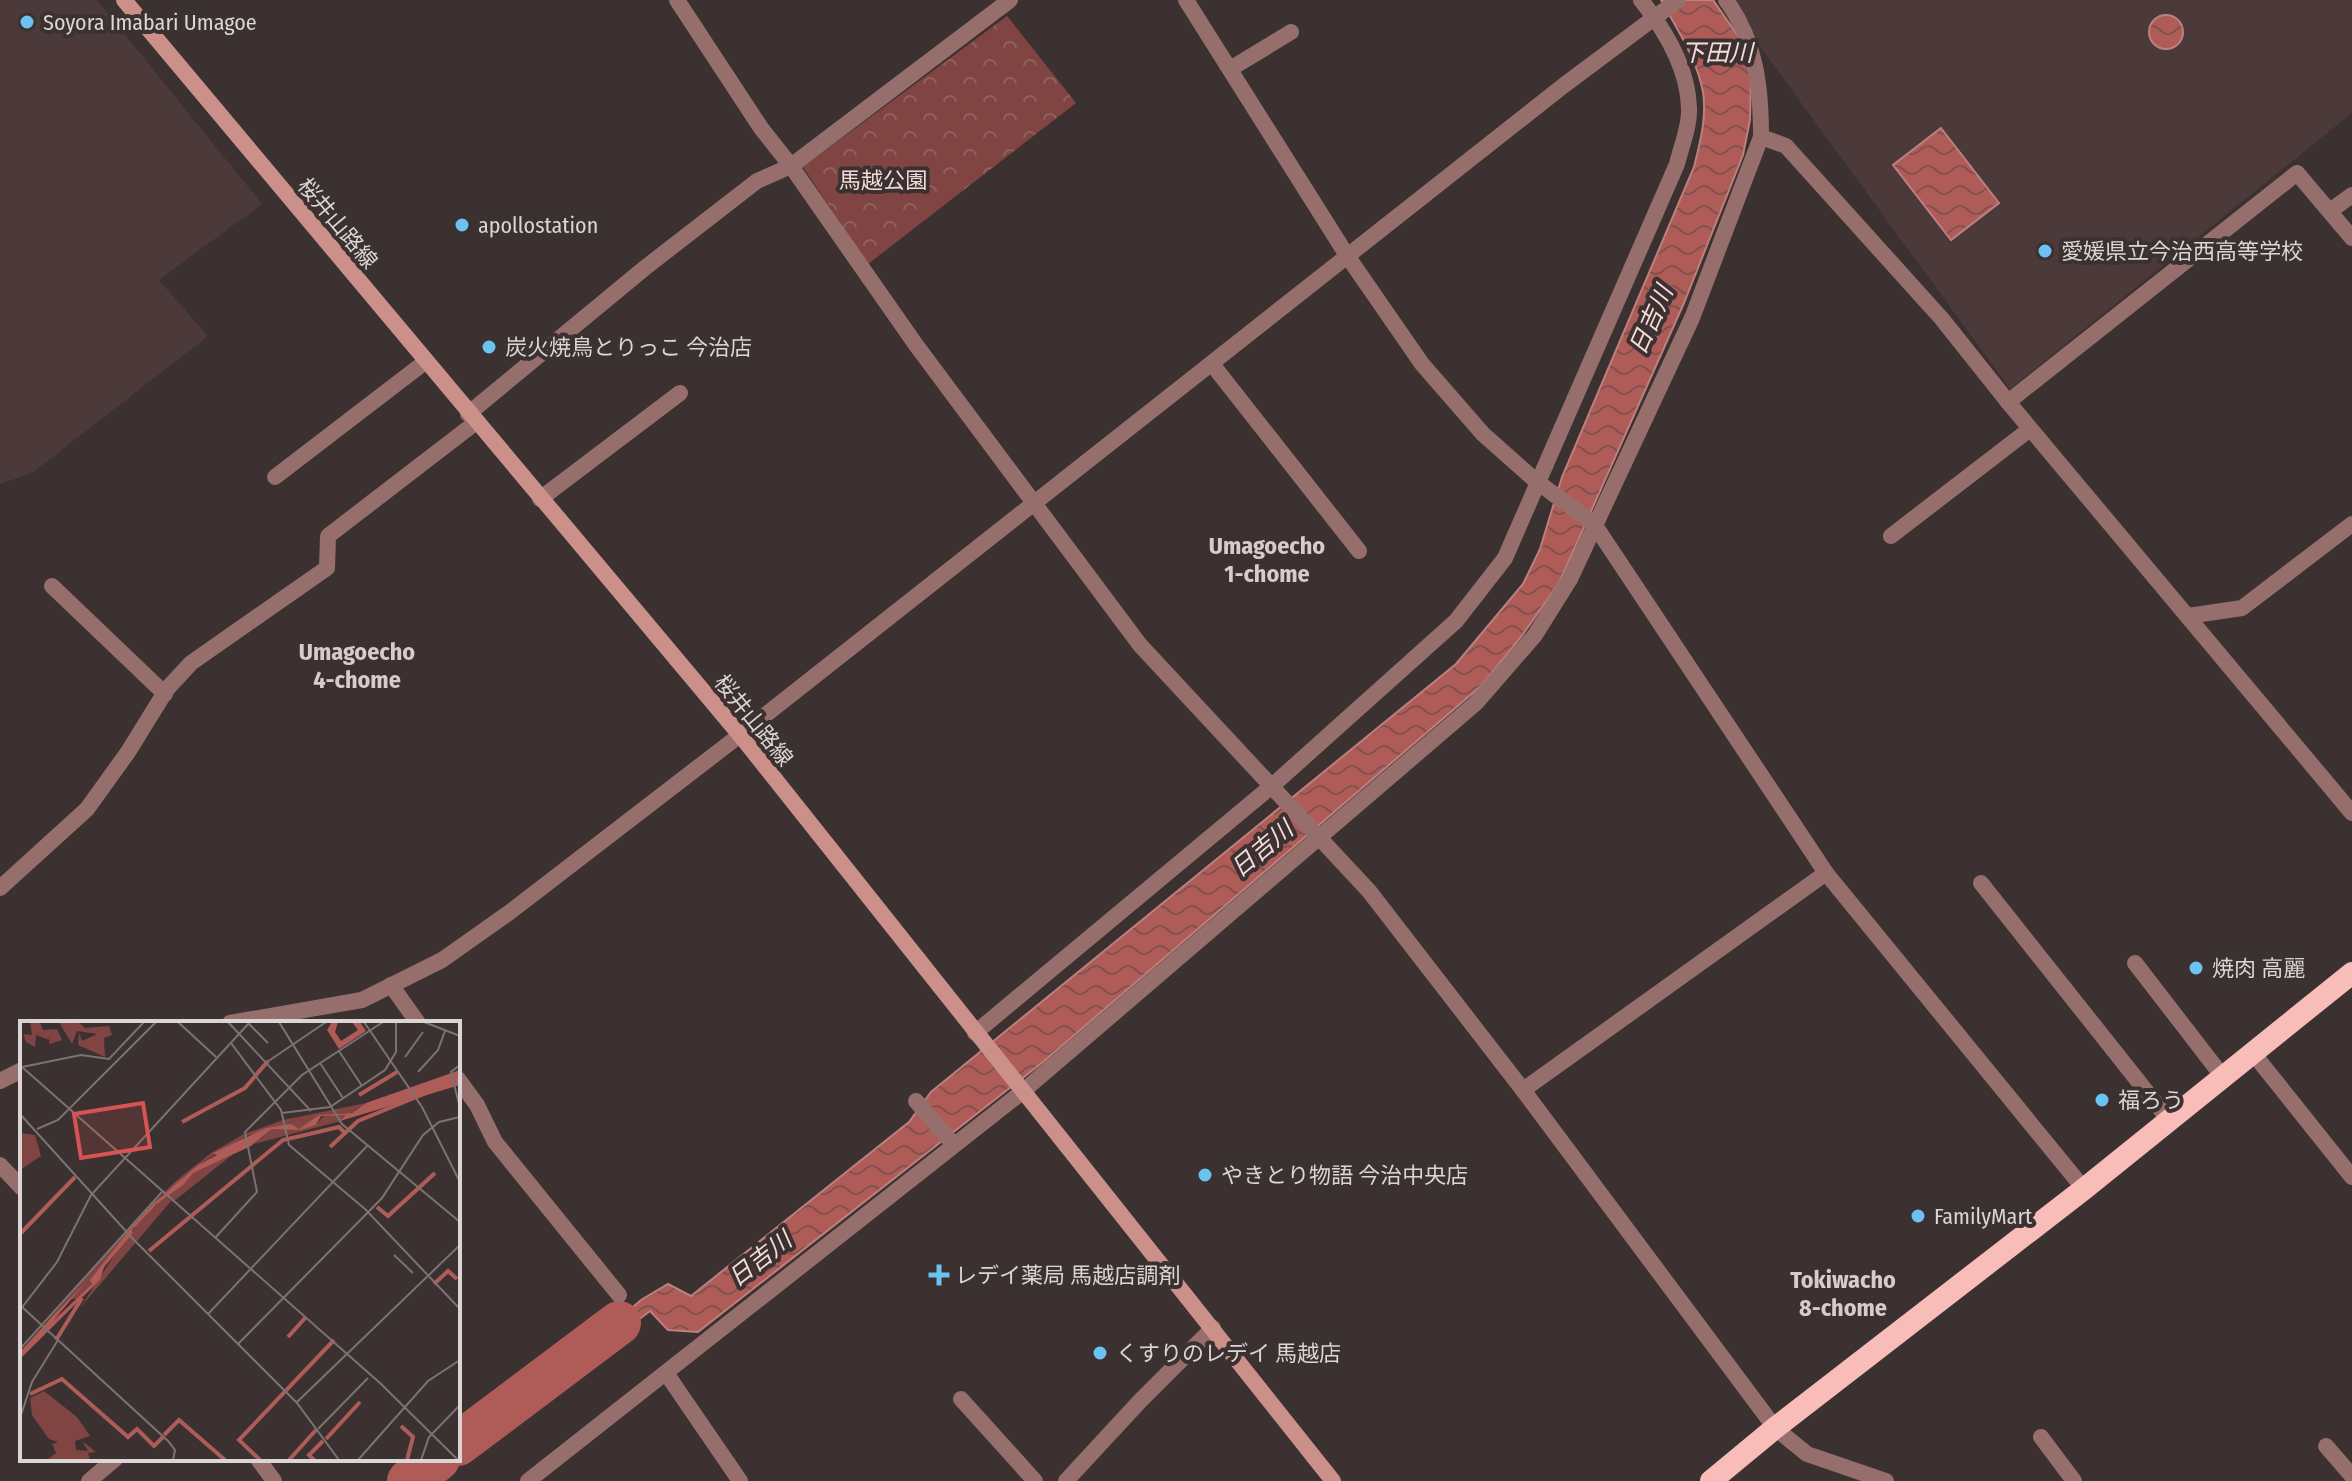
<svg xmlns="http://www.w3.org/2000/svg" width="2352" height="1481" font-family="'Fira Sans Condensed','Noto Sans JP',sans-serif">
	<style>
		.built { fill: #4b3a39 }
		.park { fill: url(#park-crowns) }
		.water { fill: url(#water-waves); stroke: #bc807e; stroke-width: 2 }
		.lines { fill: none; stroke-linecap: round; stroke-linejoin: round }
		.river { stroke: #af5c58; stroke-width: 44 }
		.minor { stroke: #966f6c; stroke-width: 16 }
		.secondary { stroke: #cc908b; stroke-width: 16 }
		.trunk { stroke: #f8bdb8; stroke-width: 22 }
		.poi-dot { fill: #6bc3f2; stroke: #3b3130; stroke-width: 3 }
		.labels { text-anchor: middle; stroke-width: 8; stroke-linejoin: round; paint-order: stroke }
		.poi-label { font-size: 22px; fill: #dcd5d5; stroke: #3b3130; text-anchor: start }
		.park-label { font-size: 22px; fill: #f3dad8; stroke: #3b3130 }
		.street-label { font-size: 22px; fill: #dcd5d5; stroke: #3b3130 }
		.water-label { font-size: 24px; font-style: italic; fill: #f5dcda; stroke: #3b3130 }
		.neighbourhood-label { font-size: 24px; font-weight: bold; fill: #d8cbca; stroke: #3b3130 }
		.inset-river { fill: none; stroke: #af5c58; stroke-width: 4 }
		.inset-road { fill: none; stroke: #7b7372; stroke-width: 2 }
		.view { fill: #d85353; fill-opacity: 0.15; stroke: #d85353; stroke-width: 4 }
		.inset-edge { fill: none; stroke: #dcd5d5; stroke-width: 4 }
	</style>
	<defs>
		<pattern id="park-crowns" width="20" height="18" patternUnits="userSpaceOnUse" patternTransform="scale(2)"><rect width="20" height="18" fill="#804542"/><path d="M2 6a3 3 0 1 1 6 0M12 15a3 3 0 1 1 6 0" fill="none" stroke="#915f5c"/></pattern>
		<pattern id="water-waves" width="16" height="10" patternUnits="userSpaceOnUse" patternTransform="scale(2)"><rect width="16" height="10" fill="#af5c58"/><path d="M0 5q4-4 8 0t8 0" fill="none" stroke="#83514e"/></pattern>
	</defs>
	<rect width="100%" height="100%" fill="#3b3130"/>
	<g class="built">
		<path d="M 0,0 L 97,0 L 262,204 L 159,280 L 208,336 L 32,473 L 0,484 Z"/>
		<path d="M 1726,0 L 2352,0 L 2352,113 L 2010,389 Z"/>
	</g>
	<path class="park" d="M 1007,16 L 1076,103 L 868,264 L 803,167 Z"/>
	<g class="water">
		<path d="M 1661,0 L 1713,0 L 1743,43 L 1751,79 L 1750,120 L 1743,155 L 1684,303 L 1559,583 L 1521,637 L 1481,686 L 1043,1062 L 698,1332 L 668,1330 L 650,1311 L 458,1456 L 458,1444 L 572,1359 L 641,1300 L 668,1284 L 691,1296 L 909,1122 L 931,1092 L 1456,664 L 1523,584 L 1540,549 L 1562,477 L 1694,167 C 1700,143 1707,117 1703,92 C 1697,59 1677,29 1661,0 Z"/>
		<circle cx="2166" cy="32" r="17"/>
		<path d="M 1941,128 L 1999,203 L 1951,240 L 1893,165 Z"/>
	</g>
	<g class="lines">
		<g class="river">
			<path d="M 458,1444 L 619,1323"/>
			<path d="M 409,1481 L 438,1459"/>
		</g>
		<g class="minor">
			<path d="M 677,0 L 761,128 L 791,166 L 916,345 L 1140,645 L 1369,891 L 1523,1090 L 1775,1428 L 1807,1454 L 1886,1481"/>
			<path d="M 1186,0 L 1348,257 L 1422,364 L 1483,434 L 1536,481 L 1594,524 L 1826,873 L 2084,1189"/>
			<path d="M 1726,0 C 1756,41 1761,87 1761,137 L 1786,146 L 1942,319 L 2008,402 L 2352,813"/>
			<path d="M 1230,69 L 1291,32"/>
			<path d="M 2330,211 L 2352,195"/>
			<path d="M 1212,364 L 1359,551"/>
			<path d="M 2008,402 L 2297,173 L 2352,238"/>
			<path d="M 468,414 L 646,267 L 757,181 L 791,166 L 1010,0"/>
			<path d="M 275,477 L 425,362"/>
			<path d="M 540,499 L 680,393"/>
			<path d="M 1891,536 L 2030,429"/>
			<path d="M 52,586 L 165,694"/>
			<path d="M 2188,616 L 2242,608 L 2352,524"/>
			<path d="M 1981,883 L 2169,1120"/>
			<path d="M 0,888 L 87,809 L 128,752 L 167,689 L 191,663 L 327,568 L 328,536 L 475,423"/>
			<path d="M 2135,963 L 2223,1077"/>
			<path d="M 391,985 L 418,1023"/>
			<path d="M 230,1023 L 362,1000 L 442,960 L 510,912 L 740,735 L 1563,86 L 1678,0"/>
			<path d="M 975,1033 L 1273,785 L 1456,621 L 1505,558 L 1677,164 C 1681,147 1690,126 1689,108 C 1688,69 1665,30 1641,0"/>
			<path d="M 2253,1053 L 2352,1177"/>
			<path d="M 458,1079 L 477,1105 L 495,1142 L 619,1295"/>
			<path d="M 0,1081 L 22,1070"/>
			<path d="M 1523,1090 L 1826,873"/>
			<path d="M 916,1101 L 954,1145"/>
			<path d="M 0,1165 L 22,1188"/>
			<path d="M 666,1373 L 740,1481"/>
			<path d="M 961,1399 L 1035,1481"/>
			<path d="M 2041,1437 L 2074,1481"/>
			<path d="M 2326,1446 L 2352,1476"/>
			<path d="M 258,1459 L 274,1481"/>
			<path d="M 89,1481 L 115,1459"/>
			<path d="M 528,1481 L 1022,1092 L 1476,703 L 1535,635 L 1570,579 L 1692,318 L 1761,137"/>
			<path d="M 1066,1481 L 1140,1401 L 1213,1328"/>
		</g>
		<path class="secondary" d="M 124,0 L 740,735 L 1333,1481"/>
		<path class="trunk" d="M 1711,1481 L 1775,1428 L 2084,1189 L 2352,973"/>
	</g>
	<g class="poi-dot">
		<circle cx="27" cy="22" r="8"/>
		<circle cx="462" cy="225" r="8"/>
		<circle cx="2045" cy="251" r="8"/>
		<circle cx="489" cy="347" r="8"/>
		<circle cx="2196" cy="968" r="8"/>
		<circle cx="2102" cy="1100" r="8"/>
		<circle cx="1205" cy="1175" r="8"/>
		<circle cx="1918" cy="1216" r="8"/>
		<path d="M935 1263h8v8h8v8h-8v8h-8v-8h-8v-8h8z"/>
		<circle cx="1100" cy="1353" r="8"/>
	</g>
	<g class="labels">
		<g class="poi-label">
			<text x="43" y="30">Soyora Imabari Umagoe</text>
			<text x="478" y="233">apollostation</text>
			<text x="2061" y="259">愛媛県立今治西高等学校</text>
			<text x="505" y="355">炭火焼鳥とりっこ 今治店</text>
			<text x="2212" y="976">焼肉 高麗</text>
			<text x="2118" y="1108">福ろう</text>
			<text x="1221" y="1183">やきとり物語 今治中央店</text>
			<text x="1934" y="1224">FamilyMart</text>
			<text x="955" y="1283">レデイ薬局 馬越店調剤</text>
			<text x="1116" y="1361">くすりのレデイ 馬越店</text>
		</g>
		<g class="park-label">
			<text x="883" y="188">馬越公園</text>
		</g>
		<g class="street-label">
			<text transform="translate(338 223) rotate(50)" y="8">桜井山路線</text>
			<text transform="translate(754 720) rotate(51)" y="8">桜井山路線</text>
		</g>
		<g class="water-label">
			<text x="1717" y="61">下田川</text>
			<text transform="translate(1651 320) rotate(-66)" y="8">日吉川</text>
			<text transform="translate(1262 849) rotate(-40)" y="8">日吉川</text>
			<text transform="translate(760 1259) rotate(-38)" y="8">日吉川</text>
		</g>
		<g class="neighbourhood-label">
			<text x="1267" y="554">Umagoecho<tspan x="1267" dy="28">1-chome</tspan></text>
			<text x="357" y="660">Umagoecho<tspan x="357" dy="28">4-chome</tspan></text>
			<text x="1843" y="1288">Tokiwacho<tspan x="1843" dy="28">8-chome</tspan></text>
		</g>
	</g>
	<g transform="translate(20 1021)">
		<rect width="440" height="440" fill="#3b3130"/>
		<path d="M 346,82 L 331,92 L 299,94 L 294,102 L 275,109 L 296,104 L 305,93 L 327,94 L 321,100 L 234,123 L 252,108 L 268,106 L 272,104 L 246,107 L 237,116 L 229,114 L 178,144 L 152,170 L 175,150 L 212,134 L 153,181 L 143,173 L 134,183 L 145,175 L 151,180 L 60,287 L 97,230 L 60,278 L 51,278 L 24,304 L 101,215 L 106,211 L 133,182 L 157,159 L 191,132 L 224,113 L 263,99 Z" fill="#804542"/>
		<path d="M 10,1 L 20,1 L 23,9 L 37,8 L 42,19 L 29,23 L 31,11 L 29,19 L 16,14 L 15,26 L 6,21 L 3,13 L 12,14 ZM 39,1 L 58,1 L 65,7 L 89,5 L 92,14 L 84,17 L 85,36 L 58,24 L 59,12 L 62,20 L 77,13 L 57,10 L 52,23 ZM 24,370 L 57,396 L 70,415 L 55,420 L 56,429 L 68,430 L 62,420 L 76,431 L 68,432 L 70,439 L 27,439 L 36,432 L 32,423 L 38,421 L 29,418 L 12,394 L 10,377 Z" fill="#804542"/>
		<path d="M 0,112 L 15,114 L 21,135 L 0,149 Z" fill="#804542"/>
		<path d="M 312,1 L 318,1 L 315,11 L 321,20 L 338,9 L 332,1 L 340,1 L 346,10 L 319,28 L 307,9 ZM 440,49 L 440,64 L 320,100 L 326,94 L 301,95 L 296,104 L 280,109 L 252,108 L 231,125 L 173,152 L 163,164 L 135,184 L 134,186 L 127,193 L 115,206 L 112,207 L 112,213 L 84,246 L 80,259 L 0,338 L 0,331 L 28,300 L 66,261 L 33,300 L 72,263 L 70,259 L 110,208 L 134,182 L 178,144 L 197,134 L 193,132 L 246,107 L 271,103 L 279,108 L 299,94 L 332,92 L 346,82 Z" fill="#af5c58"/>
		<path class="inset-river" d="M 339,74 L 377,51M 162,101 L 225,67 L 248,40M 310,126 L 338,100 L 416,68M 357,186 L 368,195 L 415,152M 0,213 L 55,156M 129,230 L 263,119 L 319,106 L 325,112M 414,263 L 428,250 L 437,258M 268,316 L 286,296M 36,319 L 62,277M 10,373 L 42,358 L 108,416 L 117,408 L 134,425 L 143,416M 381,405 L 393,416 L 387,439M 144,414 L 159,399 L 205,439M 306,418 L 340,381M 240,439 L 219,419 L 314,319M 269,439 L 296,409M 294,439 L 289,434 L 303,420"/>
		<path class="inset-road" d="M 158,1 L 196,36M 208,1 L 291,90M 259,1 L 322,103 L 440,201M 344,1 L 402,86 L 440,161M 404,1 L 440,15M 229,3 L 248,22M 211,22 L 261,89 L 269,124 L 345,188 L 440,288M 319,30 L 342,65M 385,36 L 403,11M 247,41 L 306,1M 300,42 L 323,77M 440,44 L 431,51 L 440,87M 2,46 L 360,362 L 438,439M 2,46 L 61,34 L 89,38 L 124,1M 398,51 L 418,29 L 425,10M 262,92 L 310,86 L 365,49 L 376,31 L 376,1M 0,93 L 113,218 L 277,382 L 319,439M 17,108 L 38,99 L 136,1M 195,217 L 237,171 L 225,111 L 282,54 L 363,1M 374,234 L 393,252M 2,286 L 148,420 L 155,429 L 153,439M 0,289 L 37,241 L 71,174 L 230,1M 188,293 L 347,125M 218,323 L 362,177 L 403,114 L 419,101 L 440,96M 0,328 L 142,171M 276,382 L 440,224M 0,397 L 12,361 L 38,319M 298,408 L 348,357M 338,439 L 408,360 L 440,339M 401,439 L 409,416 L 440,384"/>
		<path class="view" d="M 123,82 L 130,126 L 61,137 L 54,93 Z"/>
		<rect width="440" height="440" class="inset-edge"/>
	</g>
</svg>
